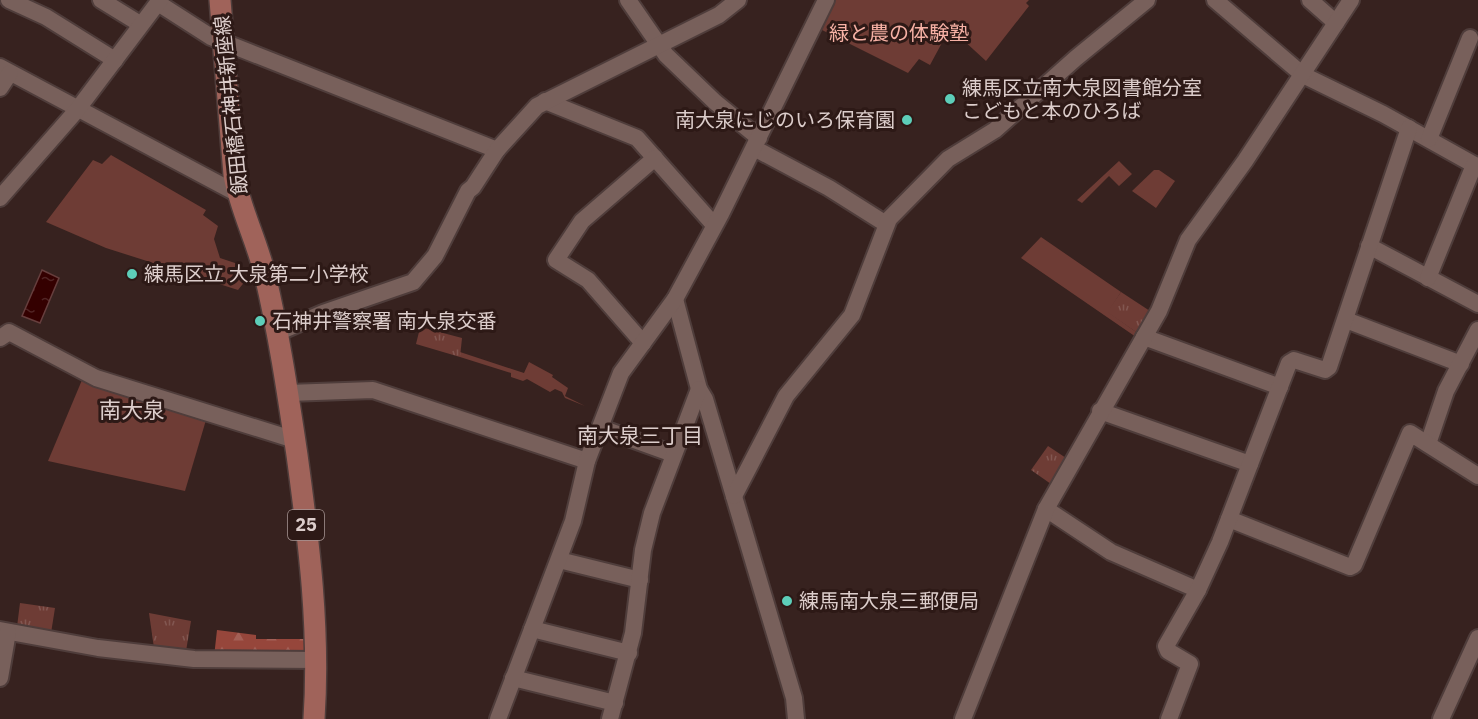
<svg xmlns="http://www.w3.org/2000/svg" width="1478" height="719" font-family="'IBM Plex Sans','Noto Sans JP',sans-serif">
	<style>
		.green { fill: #6e3c35 }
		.forest { fill: url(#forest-firs) }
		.park { fill: url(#park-tufts) }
		.water { fill: url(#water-ripples); stroke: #663e3d; stroke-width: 1.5 }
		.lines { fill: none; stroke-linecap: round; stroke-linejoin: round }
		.minor-casing { stroke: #4f3d3b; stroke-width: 20 }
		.major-casing { stroke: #4f3d3b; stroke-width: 24 }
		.minor { stroke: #78605b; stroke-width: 16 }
		.major { stroke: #a0635a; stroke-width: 21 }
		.poi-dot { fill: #5dceb9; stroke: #2d1916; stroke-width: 2 }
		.labels { text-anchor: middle; stroke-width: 6; stroke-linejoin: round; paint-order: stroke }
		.shield { fill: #2d1916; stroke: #a89795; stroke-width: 1.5 }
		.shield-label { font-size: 18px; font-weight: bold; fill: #dccdcb }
		.park-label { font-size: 20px; fill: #f7b1a5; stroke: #2d1916 }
		.poi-label { font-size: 20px; fill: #dccdcb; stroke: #2d1916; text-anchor: start }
		.street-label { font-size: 20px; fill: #dccdcb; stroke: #2d1916 }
		.neighbourhood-label { font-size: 21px; fill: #dccdcb; stroke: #2d1916 }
		.quarter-label { font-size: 22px; fill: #dccdcb; stroke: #2d1916 }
	</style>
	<defs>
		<pattern id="forest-firs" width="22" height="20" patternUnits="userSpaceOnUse" patternTransform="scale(1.5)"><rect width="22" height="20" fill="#96463b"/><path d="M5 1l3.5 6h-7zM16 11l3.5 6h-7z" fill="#a46056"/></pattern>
		<pattern id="park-tufts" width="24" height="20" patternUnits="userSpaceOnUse" patternTransform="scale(1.5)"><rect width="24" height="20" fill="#6e3c35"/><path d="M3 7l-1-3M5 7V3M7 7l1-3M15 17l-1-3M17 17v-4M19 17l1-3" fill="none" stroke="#825751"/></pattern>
		<pattern id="water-ripples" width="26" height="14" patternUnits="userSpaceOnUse" patternTransform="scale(1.5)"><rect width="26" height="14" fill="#340000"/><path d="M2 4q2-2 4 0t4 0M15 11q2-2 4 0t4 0" fill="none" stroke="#512424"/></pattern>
	</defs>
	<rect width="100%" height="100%" fill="#37221f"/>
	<g class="green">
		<path d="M 834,0 L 1029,0 L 1026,3 L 1029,6 L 986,61 L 950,28 L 930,65 L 919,59 L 908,73 L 822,30 Z"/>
		<path d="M 111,155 L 206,210 L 203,215 L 218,226 L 214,239 L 220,258 L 241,265 L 246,280 L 238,290 L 106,248 L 46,222 L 93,160 L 102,164 Z"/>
		<path d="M 1119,161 L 1132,174 L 1119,186 L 1109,176 L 1082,203 L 1077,200 Z"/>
		<path d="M 1154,170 L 1159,170 L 1175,181 L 1156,208 L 1132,191 Z"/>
		<path d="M 1041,237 L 1121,292 L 1108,312 L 1139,334 L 1136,337 L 1021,258 Z"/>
		<path d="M 460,352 L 524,373 L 529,362 L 553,375 L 552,377 L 568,388 L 565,396 L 585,406 L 565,398 L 562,392 L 555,389 L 550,392 L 527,379 L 523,381 L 511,377 L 511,373 L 460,357 Z"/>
		<path d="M 82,380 L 206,420 L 185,491 L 48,461 Z"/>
	</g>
	<path class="forest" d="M 217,630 L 256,635 L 256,639 L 306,639 L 309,655 L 214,657 Z"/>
	<g class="park">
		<path d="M 1121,292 L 1153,313 L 1139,334 L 1107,312 Z"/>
		<path d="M 424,328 L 462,338 L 460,357 L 416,344 L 419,332 Z"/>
		<path d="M 1048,446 L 1066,458 L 1051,484 L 1031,470 Z"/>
		<path d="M 20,603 L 55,608 L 51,633 L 17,627 Z"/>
		<path d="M 149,613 L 191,621 L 186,651 L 154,648 Z"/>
	</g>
	<path class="water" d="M 42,270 L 59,278 L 40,323 L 22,316 Z"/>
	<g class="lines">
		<defs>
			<g id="minor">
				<path d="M 9,0 L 46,17 L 115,60"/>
				<path d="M 101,0 L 140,24"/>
				<path d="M 628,0 L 666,55 L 715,102 L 759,138"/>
				<path d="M 1215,0 L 1303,75 L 1383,114 L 1478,167"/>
				<path d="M 1310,0 L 1336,23"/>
				<path d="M 158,3 L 211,37 L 497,150"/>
				<path d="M 0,67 L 238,194"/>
				<path d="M 0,88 L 10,73"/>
				<path d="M 545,101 L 637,138 L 714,225"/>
				<path d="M 1429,139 L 1470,38"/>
				<path d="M 754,148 L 829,188 L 886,224"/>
				<path d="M 0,198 L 77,110 L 160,0"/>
				<path d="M 1369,246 L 1478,304"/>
				<path d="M 1428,278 L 1474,165"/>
				<path d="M 675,299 L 699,389 L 705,399 L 794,698 L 796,719"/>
				<path d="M 1346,320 L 1461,364"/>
				<path d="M 277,333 L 323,313 L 413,282 L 435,256 L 468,191 L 473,187 L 497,150 L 537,106 L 719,15 L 738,0"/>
				<path d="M 1144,337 L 1280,387"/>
				<path d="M 0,338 L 9,332 L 96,378 L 295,440"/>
				<path d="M 643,343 L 588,280 L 556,260 L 582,221 L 655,158"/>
				<path d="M 288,393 L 373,390 L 587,461"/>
				<path d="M 1100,411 L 1250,464"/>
				<path d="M 601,428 L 673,454"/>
				<path d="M 1428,444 L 1446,391 L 1478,330"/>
				<path d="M 734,496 L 786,396 L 852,315 L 889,219 L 948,159 L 995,130 L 1076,58 L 1147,0"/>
				<path d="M 1046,509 L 1111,552 L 1198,590"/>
				<path d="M 1229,519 L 1350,567 L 1354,565 L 1410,433 L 1478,476"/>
				<path d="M 559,560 L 640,580"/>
				<path d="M 532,629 L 629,653"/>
				<path d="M 0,630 L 98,648 L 194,659 L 317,660"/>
				<path d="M 0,678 L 8,632"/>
				<path d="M 513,678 L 615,703"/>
				<path d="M 498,719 L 573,521 L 587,461 L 621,373 L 675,299 L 721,214 L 826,0"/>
				<path d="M 610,719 L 633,633 L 643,550 L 652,513 L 699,389"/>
				<path d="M 963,719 L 1046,509 L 1159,311 L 1188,240 L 1245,161 L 1351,0"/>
				<path d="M 1169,719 L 1190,664 L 1168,651 L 1166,646 L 1198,590 L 1220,542 L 1289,363 L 1294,360 L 1325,370 L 1329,367 L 1409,128"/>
				<path d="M 1441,719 L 1478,638"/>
			</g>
			<path id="major" d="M 220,0 L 234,175 C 240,209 257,241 265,275 C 279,334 288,395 297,455 C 309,543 320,630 314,719"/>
		</defs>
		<use href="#minor" class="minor-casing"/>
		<use href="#major" class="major-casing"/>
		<use href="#minor" class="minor"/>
		<use href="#major" class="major"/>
	</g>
	<g class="poi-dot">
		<circle cx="950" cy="99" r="6"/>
		<circle cx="907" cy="120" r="6"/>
		<circle cx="132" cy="274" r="6"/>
		<circle cx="260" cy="321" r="6"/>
		<circle cx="787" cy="601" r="6"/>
	</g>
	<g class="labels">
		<rect class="shield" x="288" y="510" width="36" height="30" rx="4.5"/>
		<g class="shield-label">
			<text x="306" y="531">25</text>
		</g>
		<g class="park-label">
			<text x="899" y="40">緑と農の体験塾</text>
		</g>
		<g class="poi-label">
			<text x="962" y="95">練馬区立南大泉図書館分室<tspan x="962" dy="23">こどもと本のひろば</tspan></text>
			<text x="895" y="127" text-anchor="end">南大泉にじのいろ保育園</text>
			<text x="144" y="281">練馬区立 大泉第二小学校</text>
			<text x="272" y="328">石神井警察署 南大泉交番</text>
			<text x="799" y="608">練馬南大泉三郵便局</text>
		</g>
		<g class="street-label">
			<text transform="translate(231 105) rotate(-96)" y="7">飯田橋石神井新座線</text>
		</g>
		<g class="neighbourhood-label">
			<text x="640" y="443">南大泉三丁目</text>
		</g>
		<g class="quarter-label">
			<text x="132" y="418">南大泉</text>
		</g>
	</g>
</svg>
